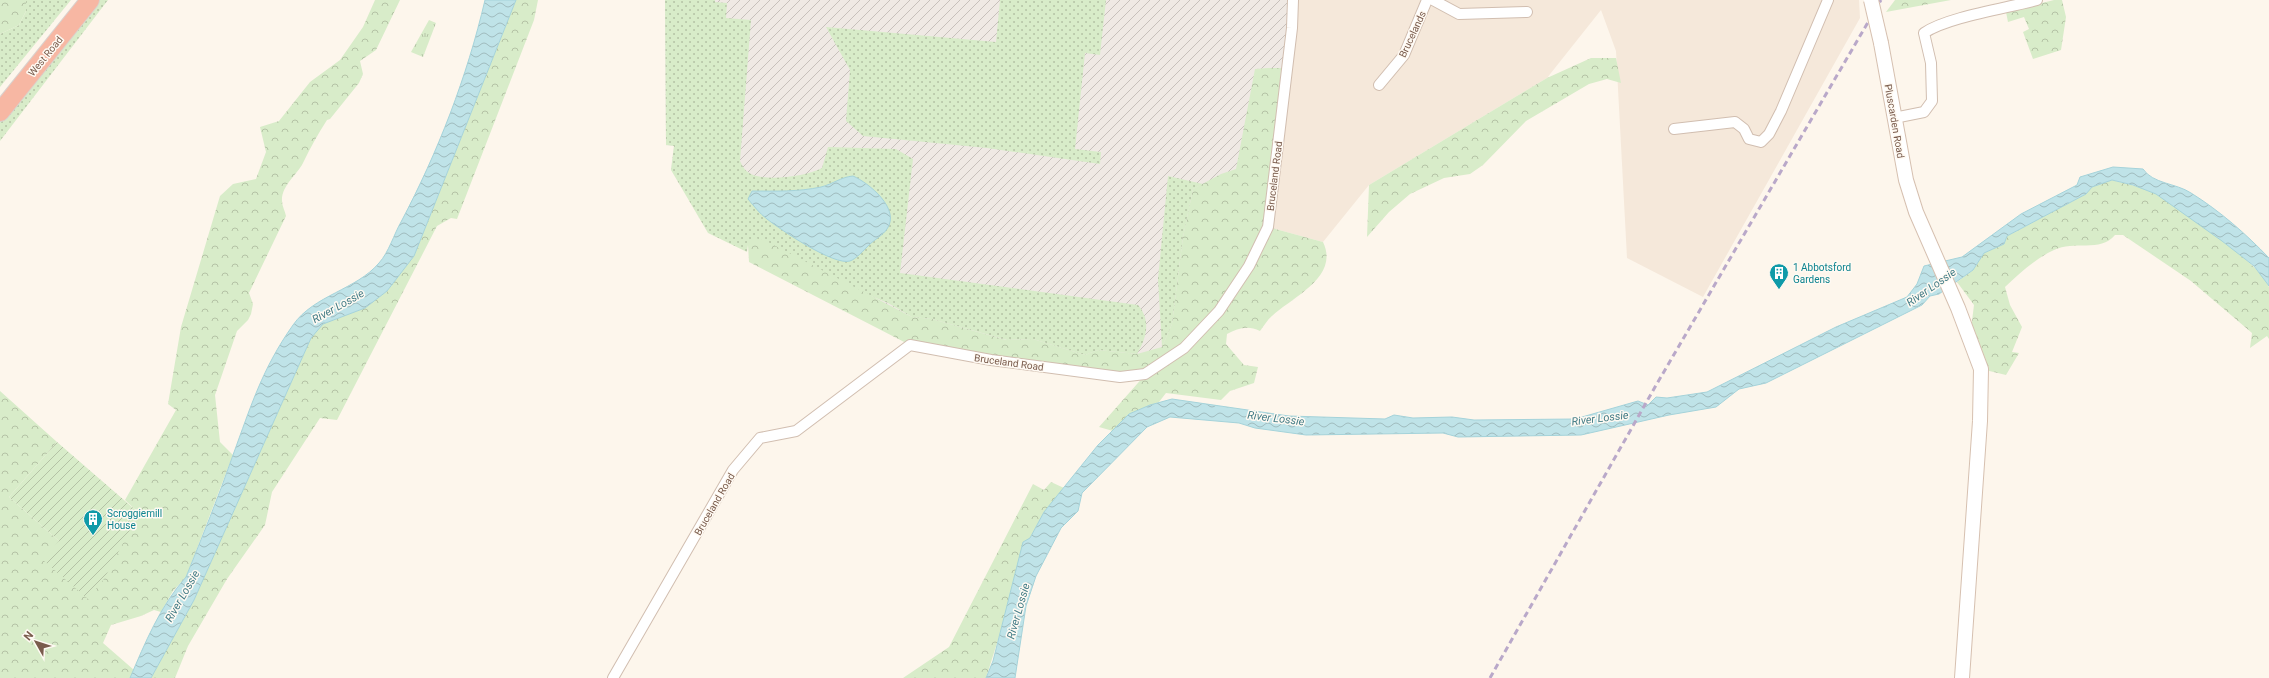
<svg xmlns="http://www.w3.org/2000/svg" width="2269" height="678" font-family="Roboto,sans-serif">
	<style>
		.residential { fill: #f5e8da }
		.industrial { fill: url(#industrial-furrows) }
		.grass { fill: url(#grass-dots) }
		.forest { fill: url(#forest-crowns) }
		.park { fill: url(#park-tufts) }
		.garden { fill: url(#garden-furrows) }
		.water { fill: url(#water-waves); stroke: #a5d3da }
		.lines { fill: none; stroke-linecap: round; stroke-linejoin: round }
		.street-casing { stroke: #d1beb0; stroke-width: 12 }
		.secondary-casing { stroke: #d6c0b0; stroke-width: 16 }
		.highway-casing { stroke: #dad1cd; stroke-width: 20 }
		.street { stroke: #fff; stroke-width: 10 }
		.secondary { stroke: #fff; stroke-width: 14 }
		.highway { stroke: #f7b7a3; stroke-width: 18 }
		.rail { stroke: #b9a8c9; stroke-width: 3; stroke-dasharray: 6 4; stroke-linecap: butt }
		.secondary-bridge-casing { stroke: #d6c0b0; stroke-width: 16; stroke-linecap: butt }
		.secondary-bridge { stroke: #fff; stroke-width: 14 }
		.labels { text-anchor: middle; stroke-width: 3; stroke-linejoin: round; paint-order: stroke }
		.street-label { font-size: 10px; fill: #7a5c4d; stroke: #fffaf3 }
		.culture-label { font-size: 10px; fill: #0d838f; stroke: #fffaf3; text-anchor: start }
		.water-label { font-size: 11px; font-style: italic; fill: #437c86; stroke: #fffaf3 }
	</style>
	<defs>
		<pattern id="industrial-furrows" width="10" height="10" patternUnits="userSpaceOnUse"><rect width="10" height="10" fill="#efe9e4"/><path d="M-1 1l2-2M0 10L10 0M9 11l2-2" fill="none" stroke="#c7c0bb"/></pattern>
		<pattern id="grass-dots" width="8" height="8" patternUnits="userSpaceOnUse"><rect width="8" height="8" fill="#d8ecc9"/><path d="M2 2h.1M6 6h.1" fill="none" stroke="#b4c2a5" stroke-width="1.8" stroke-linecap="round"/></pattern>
		<pattern id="forest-crowns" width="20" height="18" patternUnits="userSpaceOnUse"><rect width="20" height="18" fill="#d8ecc9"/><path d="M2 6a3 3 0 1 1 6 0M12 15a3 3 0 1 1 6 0" fill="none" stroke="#b4c2a5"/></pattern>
		<pattern id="park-tufts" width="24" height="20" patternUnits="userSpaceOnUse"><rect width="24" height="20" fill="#d8ecc9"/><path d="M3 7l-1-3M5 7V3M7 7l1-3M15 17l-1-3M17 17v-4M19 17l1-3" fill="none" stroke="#b4c2a5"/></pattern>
		<pattern id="garden-furrows" width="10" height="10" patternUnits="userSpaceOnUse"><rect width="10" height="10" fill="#d8ecc9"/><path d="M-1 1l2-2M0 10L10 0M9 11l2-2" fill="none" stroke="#b4c2a5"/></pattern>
		<pattern id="water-waves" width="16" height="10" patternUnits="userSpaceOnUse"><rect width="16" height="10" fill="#bfe3e8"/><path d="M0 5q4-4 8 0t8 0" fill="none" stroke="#a0bbbe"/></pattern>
	</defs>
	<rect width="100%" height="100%" fill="#fdf6ec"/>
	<path class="residential" d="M 1293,0 L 1859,0 L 1860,18 L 1703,297 L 1627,258 L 1616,51 L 1601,10 L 1547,78 L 1369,185 L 1323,242 L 1268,227 Z"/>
	<path class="industrial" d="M 665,0 L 1293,0 L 1271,189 L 1180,342 L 1141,362 L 914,336 L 671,170 L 674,146 L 666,145 Z"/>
	<g class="grass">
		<path d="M 26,0 L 71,0 L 0,87 L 0,34 L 19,25 L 26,11 Z"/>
		<path d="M 99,0 L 108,0 L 0,141 L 0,121 Z"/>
		<path d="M 665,0 L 715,0 L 715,2 L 727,3 L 726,18 L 751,20 L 740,161 C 743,167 745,171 751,174 C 767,182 807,176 822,168 L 828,147 L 896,149 L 913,159 L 900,273 L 1138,305 C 1151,320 1147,337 1137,354 L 1098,350 L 1085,355 L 1033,339 L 1007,340 L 932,319 L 912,317 L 888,303 L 748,245 L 747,252 L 708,233 L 671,170 L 674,146 L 666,145 Z"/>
		<path d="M 1000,0 L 1106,0 L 1100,55 L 1085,53 L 1075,149 L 1101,152 L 1100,164 L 987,148 L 863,136 L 846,121 L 850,70 L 826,27 L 996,42 Z"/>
		<path d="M 1168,176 L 1203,184 L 1193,189 L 1183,237 L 1172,324 L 1162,347 L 1158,279 Z"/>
	</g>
	<g class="forest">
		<path d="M 0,0 L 26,0 L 26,11 L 19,25 L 0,34 Z"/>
		<path d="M 375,0 L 400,0 L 376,50 L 360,61 L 363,74 L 359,83 L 330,119 L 327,120 C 318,134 310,148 303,163 C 297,175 281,186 282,201 C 282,206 285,211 286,216 L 249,293 L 253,304 L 251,314 L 248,320 L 237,331 L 215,395 L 220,442 L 233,455 L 186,577 L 173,591 L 161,612 L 154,610 L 141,616 L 111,625 L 103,643 L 134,670 L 130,678 L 0,678 L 0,391 L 57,442 L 9,497 L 59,541 L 139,513 L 125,500 L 176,410 L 168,404 L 181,327 L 220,196 L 233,184 L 256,179 L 266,152 L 260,127 L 279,121 L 310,82 L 340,60 L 363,27 Z"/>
		<path d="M 516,0 L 538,0 L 534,20 L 457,219 L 451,218 L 437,226 L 337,420 L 320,418 L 272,492 L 265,525 L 227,579 L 188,646 L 175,678 L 151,678 L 194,600 L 311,338 L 322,324 L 365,308 L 387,291 L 414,256 Z"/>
		<path d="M 1895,0 L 1951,0 L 1886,12 Z"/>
		<path d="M 2054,0 L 2062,0 L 2066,17 L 2061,50 L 2033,59 L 2023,32 L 2029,29 L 2024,17 L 2008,22 L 2006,12 Z"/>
		<path d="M 1591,58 L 1616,58 L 1621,83 L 1607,79 L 1589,84 L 1526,121 L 1483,165 L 1470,174 L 1444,178 L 1410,194 L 1389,212 L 1367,237 L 1369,185 L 1547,78 Z"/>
		<path d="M 1268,68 L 1281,68 L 1268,227 L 1323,242 C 1340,277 1292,297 1272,316 C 1267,320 1264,326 1260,331 C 1248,325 1238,328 1227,334 L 1226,344 L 1244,365 L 1258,367 L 1254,383 L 1230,391 L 1221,400 L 1166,393 L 1159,402 L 1129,414 L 1113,431 L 1099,427 L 1145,375 L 1120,377 L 910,345 L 749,262 L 748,245 L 755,238 L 766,241 L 912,317 L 932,319 L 1006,340 L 1033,339 L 1085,355 L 1098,350 L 1137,354 L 1162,347 L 1172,324 L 1183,237 L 1193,189 L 1221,174 L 1236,169 L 1255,69 Z"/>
		<path d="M 2112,180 C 2127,184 2143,187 2156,194 C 2177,206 2264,266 2269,287 C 2269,300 2269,324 2269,339 L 2267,336 L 2250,348 L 2252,333 L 2191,281 L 2123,235 L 2115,235 C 2100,253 2074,240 2054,250 C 2036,258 2020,273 2005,287 L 2010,305 L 2022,327 L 2012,352 L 2019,353 L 2006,375 L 1981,369 L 1970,337 L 1974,305 L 1957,282 L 1973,270 L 1984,253 L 2004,244 L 2007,236 L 2086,194 L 2092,187 Z"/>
		<path d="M 1051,482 L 1064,488 L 1044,512 L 1030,538 L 986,678 L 903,678 L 949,647 L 1033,484 L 1044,490 Z"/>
	</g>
	<path class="park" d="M 429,20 L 436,23 L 423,57 L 411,52 Z"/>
	<path class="garden" d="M 57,442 L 139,513 L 104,579 L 88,599 L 43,560 L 59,541 L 9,497 Z"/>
	<g class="water">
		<path d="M 485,0 L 516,0 L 414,256 L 387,291 L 365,308 L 323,324 L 311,338 L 194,600 L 151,678 L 130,678 C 145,643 160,606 186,577 C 202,537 219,496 233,455 C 251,406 262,369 293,325 C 314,295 356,290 379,263 C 389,252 394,234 401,222 C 438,152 467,77 485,0 Z"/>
		<path d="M 2113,167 L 2143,169 C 2153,184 2176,183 2191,193 C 2220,211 2246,234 2269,258 L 2269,286 L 2254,266 L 2222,241 L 2156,194 L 2133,185 L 2112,180 L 2092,187 L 2086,194 L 2007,236 L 2004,244 L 1984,253 L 1973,270 L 1939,294 L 1930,296 L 1922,305 L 1766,383 L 1739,389 L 1716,407 L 1669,415 L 1581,435 L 1458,437 L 1443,433 L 1306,435 L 1255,428 L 1239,423 L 1170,417 L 1147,427 L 1082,493 L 1078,511 L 1061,528 L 1036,576 L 1026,606 L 1015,678 L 986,678 L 993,661 L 1023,542 L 1030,538 L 1044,512 L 1098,445 L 1129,414 L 1150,405 L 1172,399 L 1289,416 L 1385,419 L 1394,415 L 1413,418 L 1452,417 L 1474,420 L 1575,419 L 1638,401 L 1648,405 L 1656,397 L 1667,398 L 1707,392 L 1836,327 L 1907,297 L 1917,284 L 1924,266 L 1962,257 L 2021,214 L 2077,185 L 2080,177 Z"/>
		<path d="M 853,176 C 869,183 901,209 887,229 C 883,235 874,240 869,245 C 864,250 856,259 850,261 C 834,266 781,230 767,219 C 759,213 754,206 748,199 L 752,191 C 775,191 798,192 821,187 C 833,184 841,177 853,176 Z"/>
	</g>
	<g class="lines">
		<defs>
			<g id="street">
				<path d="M 1433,0 L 1459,14 L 1527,12"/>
				<path d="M 1379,85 L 1404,55 L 1427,0"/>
				<path d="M 1894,118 L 1924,112 L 1932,101 L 1931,63 L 1924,33 C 1947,17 2008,8 2037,0"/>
				<path d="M 1674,129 L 1735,122 L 1744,129 L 1749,139 L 1761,142 L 1769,134 L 1781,111 L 1828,0"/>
				<path d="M 613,678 L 733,470 L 760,438 L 796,431 L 910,345 L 991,360 L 1120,377 L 1145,374 L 1184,348 L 1219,311 L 1249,266 L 1268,227 L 1292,28 L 1293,0"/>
			</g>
			<path id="secondary" d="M 1881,43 L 1906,180 L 1916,212 L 1958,308 L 1981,369 L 1980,421 L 1962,678"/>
			<path id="highway" d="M 0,112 L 90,0"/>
		</defs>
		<use href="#street" class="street-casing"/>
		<use href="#secondary" class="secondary-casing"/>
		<use href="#highway" class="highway-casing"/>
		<use href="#street" class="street"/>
		<use href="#secondary" class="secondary"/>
		<use href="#highway" class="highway"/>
		<path class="rail" d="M 1490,678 L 1655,387 L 1881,0"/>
		<defs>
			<path id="secondary-bridge" d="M 1871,0 L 1881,43"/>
		</defs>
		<use href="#secondary-bridge" class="secondary-bridge-casing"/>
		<use href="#secondary-bridge" class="secondary-bridge"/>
	</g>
	<defs>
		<symbol id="building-pin" viewBox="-11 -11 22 30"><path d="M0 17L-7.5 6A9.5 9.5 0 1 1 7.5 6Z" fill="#0f9aa8" stroke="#fffaf3"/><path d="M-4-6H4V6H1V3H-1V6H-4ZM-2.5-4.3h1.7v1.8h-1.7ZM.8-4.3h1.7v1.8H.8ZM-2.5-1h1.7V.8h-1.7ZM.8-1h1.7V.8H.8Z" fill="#fff"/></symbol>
	</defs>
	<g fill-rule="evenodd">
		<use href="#building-pin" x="1768" y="262" width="22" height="30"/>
		<use href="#building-pin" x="82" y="508" width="22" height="30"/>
	</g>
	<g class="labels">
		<g class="street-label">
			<text transform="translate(1412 34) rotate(-65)" y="4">Brucelands</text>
			<text transform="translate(45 56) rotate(-51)" y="4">West Road</text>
			<text transform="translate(1895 121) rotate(80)" y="4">Pluscarden Road</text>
			<text transform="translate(1274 176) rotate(-83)" y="4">Bruceland Road</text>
			<text transform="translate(1009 362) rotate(8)" y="4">Bruceland Road</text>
			<text transform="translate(714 504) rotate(-60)" y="4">Bruceland Road</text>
		</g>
		<g class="culture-label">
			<text x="1793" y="271">1 Abbotsford<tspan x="1793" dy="12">Gardens</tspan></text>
			<text x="107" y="517">Scroggiemill<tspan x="107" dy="12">House</tspan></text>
		</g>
		<g class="water-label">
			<text transform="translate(1931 287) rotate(-35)" y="4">River Lossie</text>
			<text transform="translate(338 306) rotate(-29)" y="4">River Lossie</text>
			<text transform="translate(1276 418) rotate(7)" y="4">River Lossie</text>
			<text transform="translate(1600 418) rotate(-7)" y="4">River Lossie</text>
			<text transform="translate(182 596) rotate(-60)" y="4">River Lossie</text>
			<text transform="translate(1018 611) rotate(-74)" y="4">River Lossie</text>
		</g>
	</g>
	<g transform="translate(36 642) rotate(309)" stroke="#fffaf3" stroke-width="3" paint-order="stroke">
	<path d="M0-3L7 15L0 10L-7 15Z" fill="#7a5c4d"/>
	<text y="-6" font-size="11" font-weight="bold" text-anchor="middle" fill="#7a5c4d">N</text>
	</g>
</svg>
